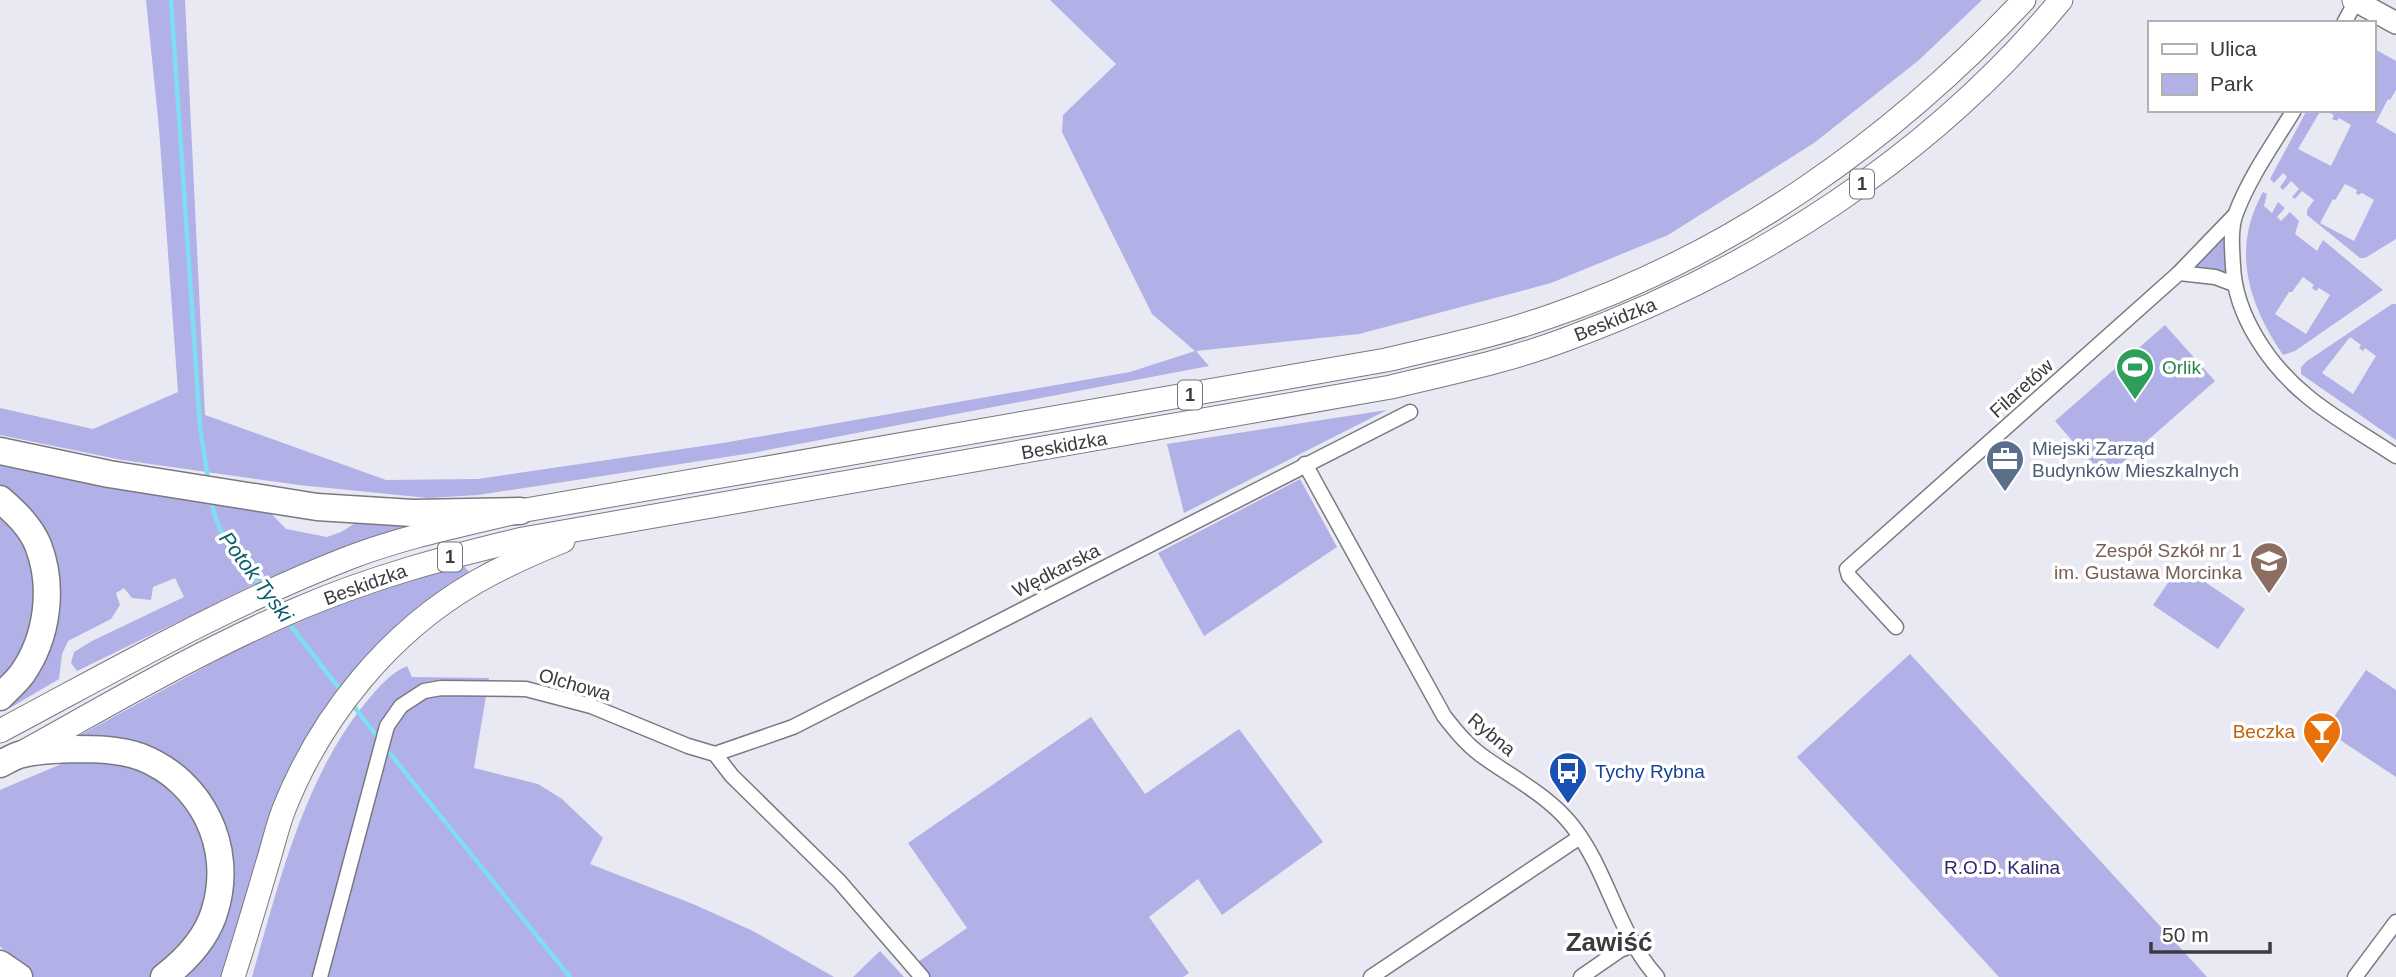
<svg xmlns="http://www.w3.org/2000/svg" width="2396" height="977" font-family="Helvetica,sans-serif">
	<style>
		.green { fill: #b1b0e7; fill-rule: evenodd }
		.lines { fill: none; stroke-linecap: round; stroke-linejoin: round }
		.stream { stroke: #7fdef1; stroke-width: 4.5 }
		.street-casing { stroke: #797982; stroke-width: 17 }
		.secondary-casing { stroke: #797982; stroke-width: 24 }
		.primary-casing { stroke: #797982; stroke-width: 25 }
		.highway-casing { stroke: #797982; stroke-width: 29 }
		.street { stroke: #fff; stroke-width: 14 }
		.secondary { stroke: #fff; stroke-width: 21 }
		.primary { stroke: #fff; stroke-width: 23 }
		.highway { stroke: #fff; stroke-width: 26 }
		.labels { text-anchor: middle; stroke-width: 7; stroke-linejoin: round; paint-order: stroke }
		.shield { fill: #fff; stroke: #767679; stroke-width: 2 }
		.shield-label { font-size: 18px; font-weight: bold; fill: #3b3b3f }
		.street-label { font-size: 19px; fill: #3b3b3f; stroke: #fff }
		.leisure-label { font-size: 19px; fill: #27864d; stroke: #fff; text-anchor: start }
		.service-label { font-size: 19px; fill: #4e5e75; stroke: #fff; text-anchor: start }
		.education-label { font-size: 19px; fill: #785e54; stroke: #fff; text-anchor: end }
		.food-label { font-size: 19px; fill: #c56008; stroke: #fff; text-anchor: end }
		.transit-label { font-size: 19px; fill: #164399; stroke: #fff; text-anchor: start }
		.park-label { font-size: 19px; fill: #332671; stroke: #fff }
		.water-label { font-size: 21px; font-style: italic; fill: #075d6a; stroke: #fff }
		.district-label { font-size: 26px; font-weight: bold; fill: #3b3b3f; stroke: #fff }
	</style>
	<rect width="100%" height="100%" fill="#e9e9f3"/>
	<g class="green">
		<path d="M 146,0 L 185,0 L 205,415 L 386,480 L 478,479 L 723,443 L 1130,372 L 1195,351 L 1152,314 L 1062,132 L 1063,115 L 1116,64 L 1050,0 L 1982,0 L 1919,60 L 1814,143 L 1668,235 L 1551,283 L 1359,334 L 1196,351 L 1209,366 L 752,453 L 478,495 L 428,498 L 299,485 L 122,460 L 0,435 L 0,408 L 93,429 L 178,392 L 159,128 Z"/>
		<path d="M 2373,48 L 2396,61 L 2396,90 L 2390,100 L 2388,99 L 2376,122 L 2396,134 L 2396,239 L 2365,258 L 2360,258 L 2307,215 L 2307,210 L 2314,200 L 2302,191 L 2295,199 L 2292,197 L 2299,189 L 2291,181 L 2283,190 L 2280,187 L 2287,177 L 2283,173 L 2274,183 L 2270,179 L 2307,110 L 2321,110 L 2298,149 L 2331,166 L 2351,125 L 2339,118 L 2337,121 L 2332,119 L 2334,115 L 2324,110 L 2373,110 ZM 2345,184 L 2357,190 L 2356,193 L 2358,195 L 2362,193 L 2374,200 L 2354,241 L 2320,223 L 2333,199 L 2335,200 Z"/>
		<path d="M 2263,192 L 2267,194 L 2264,206 L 2272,213 L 2278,202 L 2285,208 L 2277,217 L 2281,221 L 2290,212 L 2299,221 L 2295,234 L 2317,251 L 2323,240 L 2383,290 L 2295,351 L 2283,355 C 2248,303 2231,249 2263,192 ZM 2303,277 L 2314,285 L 2312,288 L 2316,291 L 2319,288 L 2330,295 L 2306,334 L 2275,314 L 2289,292 L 2292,292 Z"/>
		<path d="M 2228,232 L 2227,274 L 2196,267 Z"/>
		<path d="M 2392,304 L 2396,304 L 2396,440 L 2301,374 L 2301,367 L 2307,361 ZM 2350,337 L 2361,345 L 2359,348 L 2363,351 L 2365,348 L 2376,356 L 2353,394 L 2322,373 Z"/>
		<path d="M 2165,325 L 2215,381 L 2105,478 L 2055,421 Z"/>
		<path d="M 1387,410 L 1184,513 L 1167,444 Z"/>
		<path d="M 0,456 L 263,505 L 286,529 L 327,537 L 341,532 L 357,522 L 415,526 L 266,579 L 77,671 L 71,663 L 74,652 L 92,641 L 184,597 L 175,578 L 153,587 L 151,600 L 132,598 L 124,588 L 116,593 L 120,605 L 111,619 L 68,641 L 62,654 L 59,679 L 10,708 L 7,703 L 46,659 L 56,623 L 57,576 L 0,487 Z"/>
		<path d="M 1300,479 L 1337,547 L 1204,636 L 1158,553 Z"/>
		<path d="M 0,513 L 15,523 L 34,565 L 34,637 L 0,686 Z"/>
		<path d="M 462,564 L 472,575 L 312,734 L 228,977 L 179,977 L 229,863 L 173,764 L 73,739 L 240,648 L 382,586 Z"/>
		<path d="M 2180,565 L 2245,609 L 2218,649 L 2153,605 Z"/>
		<path d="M 1910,654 L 2207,977 L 1999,977 L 1797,757 Z"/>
		<path d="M 407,666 L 412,677 L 489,678 L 474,768 L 538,784 L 562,799 L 603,838 L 590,864 L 693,904 L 753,931 L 834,977 L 252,977 C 279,883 304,777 367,701 C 380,686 389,674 407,666 Z"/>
		<path d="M 2366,670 L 2396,690 L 2396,777 L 2325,730 Z"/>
		<path d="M 1091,717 L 1145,794 L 1239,729 L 1323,842 L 1222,915 L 1198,879 L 1149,917 L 1189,973 L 1183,977 L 930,977 L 918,962 L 967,928 L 908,843 Z"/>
		<path d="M 73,759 L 139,765 L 183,792 L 212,862 L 207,915 L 159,974 L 150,977 L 34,977 L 14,965 L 0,946 L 0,790 Z"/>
		<path d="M 880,951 L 904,977 L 853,977 Z"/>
	</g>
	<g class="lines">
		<g class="stream">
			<path d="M 171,0 L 200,427 L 208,479"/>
			<path d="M 211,498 C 217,537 237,557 261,587"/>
			<path d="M 287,621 L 342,692"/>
			<path d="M 352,704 L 379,739"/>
			<path d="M 384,746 L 570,977"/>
		</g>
		<defs>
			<g id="street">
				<path d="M 2344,23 L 2356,1"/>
				<path d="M 2294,110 C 2274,143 2250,176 2236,213 C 2230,228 2232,249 2233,266 C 2235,315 2269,365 2307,396 C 2333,418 2368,437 2396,456"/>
				<path d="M 2179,273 L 2215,277 L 2234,284"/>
				<path d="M 1305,464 L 1444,716 C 1455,730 1466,744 1481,755 C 1511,777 1546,794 1570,823 C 1608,869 1616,931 1657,977"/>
				<path d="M 1896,627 L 1849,576 L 1847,569 L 2179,273 L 2235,215"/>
				<path d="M 715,754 L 793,727 L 1410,412"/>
				<path d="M 320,977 L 387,726 L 401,706 L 424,691 L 441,688 L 526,689 L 591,706 L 688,746 L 715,754 L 732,776 L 839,881 L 922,977"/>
				<path d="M 1371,977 L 1580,837"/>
				<path d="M 1581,977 L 1620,950 L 1633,945"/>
				<path d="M 2355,977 L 2396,922"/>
			</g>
			<path id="secondary" d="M 2356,1 L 2396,23"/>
			<g id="primary">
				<path d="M 2354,0 L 2356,1"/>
				<path d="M 0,731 C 115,670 229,604 351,557 C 406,536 463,525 520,511 L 1386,360 C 1442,347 1497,335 1551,316 C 1733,254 1893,140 2024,0"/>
				<path d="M 25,751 C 115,701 205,648 300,608 C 372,577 447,557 523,539 L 1391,387 C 1449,373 1508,361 1564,340 C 1754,271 1932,156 2061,0"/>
				<path d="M 233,977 C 245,940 256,902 267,865 C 273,846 277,827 284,809 C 321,716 389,632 476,582 C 504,566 533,553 563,541"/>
			</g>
			<g id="highway">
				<path d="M 0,451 L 109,474 L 317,507 L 413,513 L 520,511"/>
				<path d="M 0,499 C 15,512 30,526 38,545 C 54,586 48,637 22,674 C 16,682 7,690 0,697"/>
				<path d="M 0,764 C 6,761 13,757 19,755 C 35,750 56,750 72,749 C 96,749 118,749 141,757 C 202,781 234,847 215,910 C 207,938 186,960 164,977"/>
				<path d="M 0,964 L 19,977"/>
			</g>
		</defs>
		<use href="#street" class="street-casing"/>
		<use href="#secondary" class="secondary-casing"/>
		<use href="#primary" class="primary-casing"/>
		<use href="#highway" class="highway-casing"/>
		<use href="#street" class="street"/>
		<use href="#secondary" class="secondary"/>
		<use href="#primary" class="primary"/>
		<use href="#highway" class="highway"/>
	</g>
	<defs>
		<symbol id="stadium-pin" viewBox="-11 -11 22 30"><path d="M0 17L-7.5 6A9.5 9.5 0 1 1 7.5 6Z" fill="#2e9e5b" stroke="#fff"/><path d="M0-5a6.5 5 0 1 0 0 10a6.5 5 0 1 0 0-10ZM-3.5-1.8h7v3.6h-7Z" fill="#fff"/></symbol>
		<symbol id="office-pin" viewBox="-11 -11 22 30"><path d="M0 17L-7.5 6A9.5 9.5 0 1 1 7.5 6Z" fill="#5c6f8a" stroke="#fff"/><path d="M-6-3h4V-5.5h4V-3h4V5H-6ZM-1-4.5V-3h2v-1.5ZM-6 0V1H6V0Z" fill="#fff"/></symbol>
		<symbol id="school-pin" viewBox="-11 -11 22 30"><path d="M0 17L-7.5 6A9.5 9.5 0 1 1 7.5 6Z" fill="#8d6e63" stroke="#fff"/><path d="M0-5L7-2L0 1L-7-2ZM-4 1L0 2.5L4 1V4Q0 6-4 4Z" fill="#fff"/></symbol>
		<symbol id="bar-pin" viewBox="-11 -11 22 30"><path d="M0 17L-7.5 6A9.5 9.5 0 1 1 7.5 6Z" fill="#e8710a" stroke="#fff"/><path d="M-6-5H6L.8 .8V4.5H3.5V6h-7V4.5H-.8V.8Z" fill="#fff"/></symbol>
		<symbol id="bus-pin" viewBox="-11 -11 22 30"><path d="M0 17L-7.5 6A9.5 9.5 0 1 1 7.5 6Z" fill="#1a4fb4" stroke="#fff"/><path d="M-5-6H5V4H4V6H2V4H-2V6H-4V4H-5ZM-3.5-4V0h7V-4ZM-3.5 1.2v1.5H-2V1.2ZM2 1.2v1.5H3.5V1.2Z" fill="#fff"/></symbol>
	</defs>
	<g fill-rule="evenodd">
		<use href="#stadium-pin" x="2113" y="345" width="44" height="60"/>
		<use href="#office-pin" x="1983" y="437" width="44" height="60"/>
		<use href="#school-pin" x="2247" y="539" width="44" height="60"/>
		<use href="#bar-pin" x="2300" y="709" width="44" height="60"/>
		<use href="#bus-pin" x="1546" y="749" width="44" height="60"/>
	</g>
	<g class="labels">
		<g class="shield">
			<rect x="1850" y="169.5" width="24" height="29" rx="5"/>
			<rect x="1178" y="380.5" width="24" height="29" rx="5"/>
			<rect x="438" y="542.5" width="24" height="29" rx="5"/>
		</g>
		<g class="shield-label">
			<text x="1862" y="190">1</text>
			<text x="1190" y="401">1</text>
			<text x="450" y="563">1</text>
		</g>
		<g class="street-label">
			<text transform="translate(1615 319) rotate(-22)" y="7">Beskidzka</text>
			<text transform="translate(2021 388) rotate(-42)" y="7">Filaretów</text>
			<text transform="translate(1064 445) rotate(-10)" y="7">Beskidzka</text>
			<text transform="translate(1056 570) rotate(-27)" y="7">Wędkarska</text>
			<text transform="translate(365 584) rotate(-20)" y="7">Beskidzka</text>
			<text transform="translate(575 684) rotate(16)" y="7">Olchowa</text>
			<text transform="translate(1492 734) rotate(40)" y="7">Rybna</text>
		</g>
		<g class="leisure-label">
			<text x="2162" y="374">Orlik</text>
		</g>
		<g class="service-label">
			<text x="2032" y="455">Miejski Zarząd<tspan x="2032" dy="22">Budynków Mieszkalnych</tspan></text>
		</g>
		<g class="education-label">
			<text x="2242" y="557">Zespół Szkół nr 1<tspan x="2242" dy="22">im. Gustawa Morcinka</tspan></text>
		</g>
		<g class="food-label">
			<text x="2295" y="738">Beczka</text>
		</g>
		<g class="transit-label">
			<text x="1595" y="778">Tychy Rybna</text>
		</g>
		<g class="park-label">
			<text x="2002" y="874">R.O.D. Kalina</text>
		</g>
		<g class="water-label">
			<text transform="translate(256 577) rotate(53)" y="7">Potok Tyski</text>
		</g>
		<g class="district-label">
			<text x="1609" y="951">Zawiść</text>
		</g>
	</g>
	<rect x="2148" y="21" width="228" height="91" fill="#ffffff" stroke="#b1b1b2" stroke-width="2"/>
	<rect x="2162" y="44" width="35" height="10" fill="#ffffff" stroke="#b1b1b2" stroke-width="2"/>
	<text x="2210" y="56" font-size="21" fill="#3b3b3f">Ulica</text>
	<rect x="2162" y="74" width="35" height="21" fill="#b1b0e7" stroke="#b1b1b2" stroke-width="2"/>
	<text x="2210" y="91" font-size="21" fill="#3b3b3f">Park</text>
	<path d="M2151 942v10h119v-10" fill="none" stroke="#3b3b3f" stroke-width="3.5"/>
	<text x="2162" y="942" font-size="21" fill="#3b3b3f" stroke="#ffffff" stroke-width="5" paint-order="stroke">50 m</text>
</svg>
